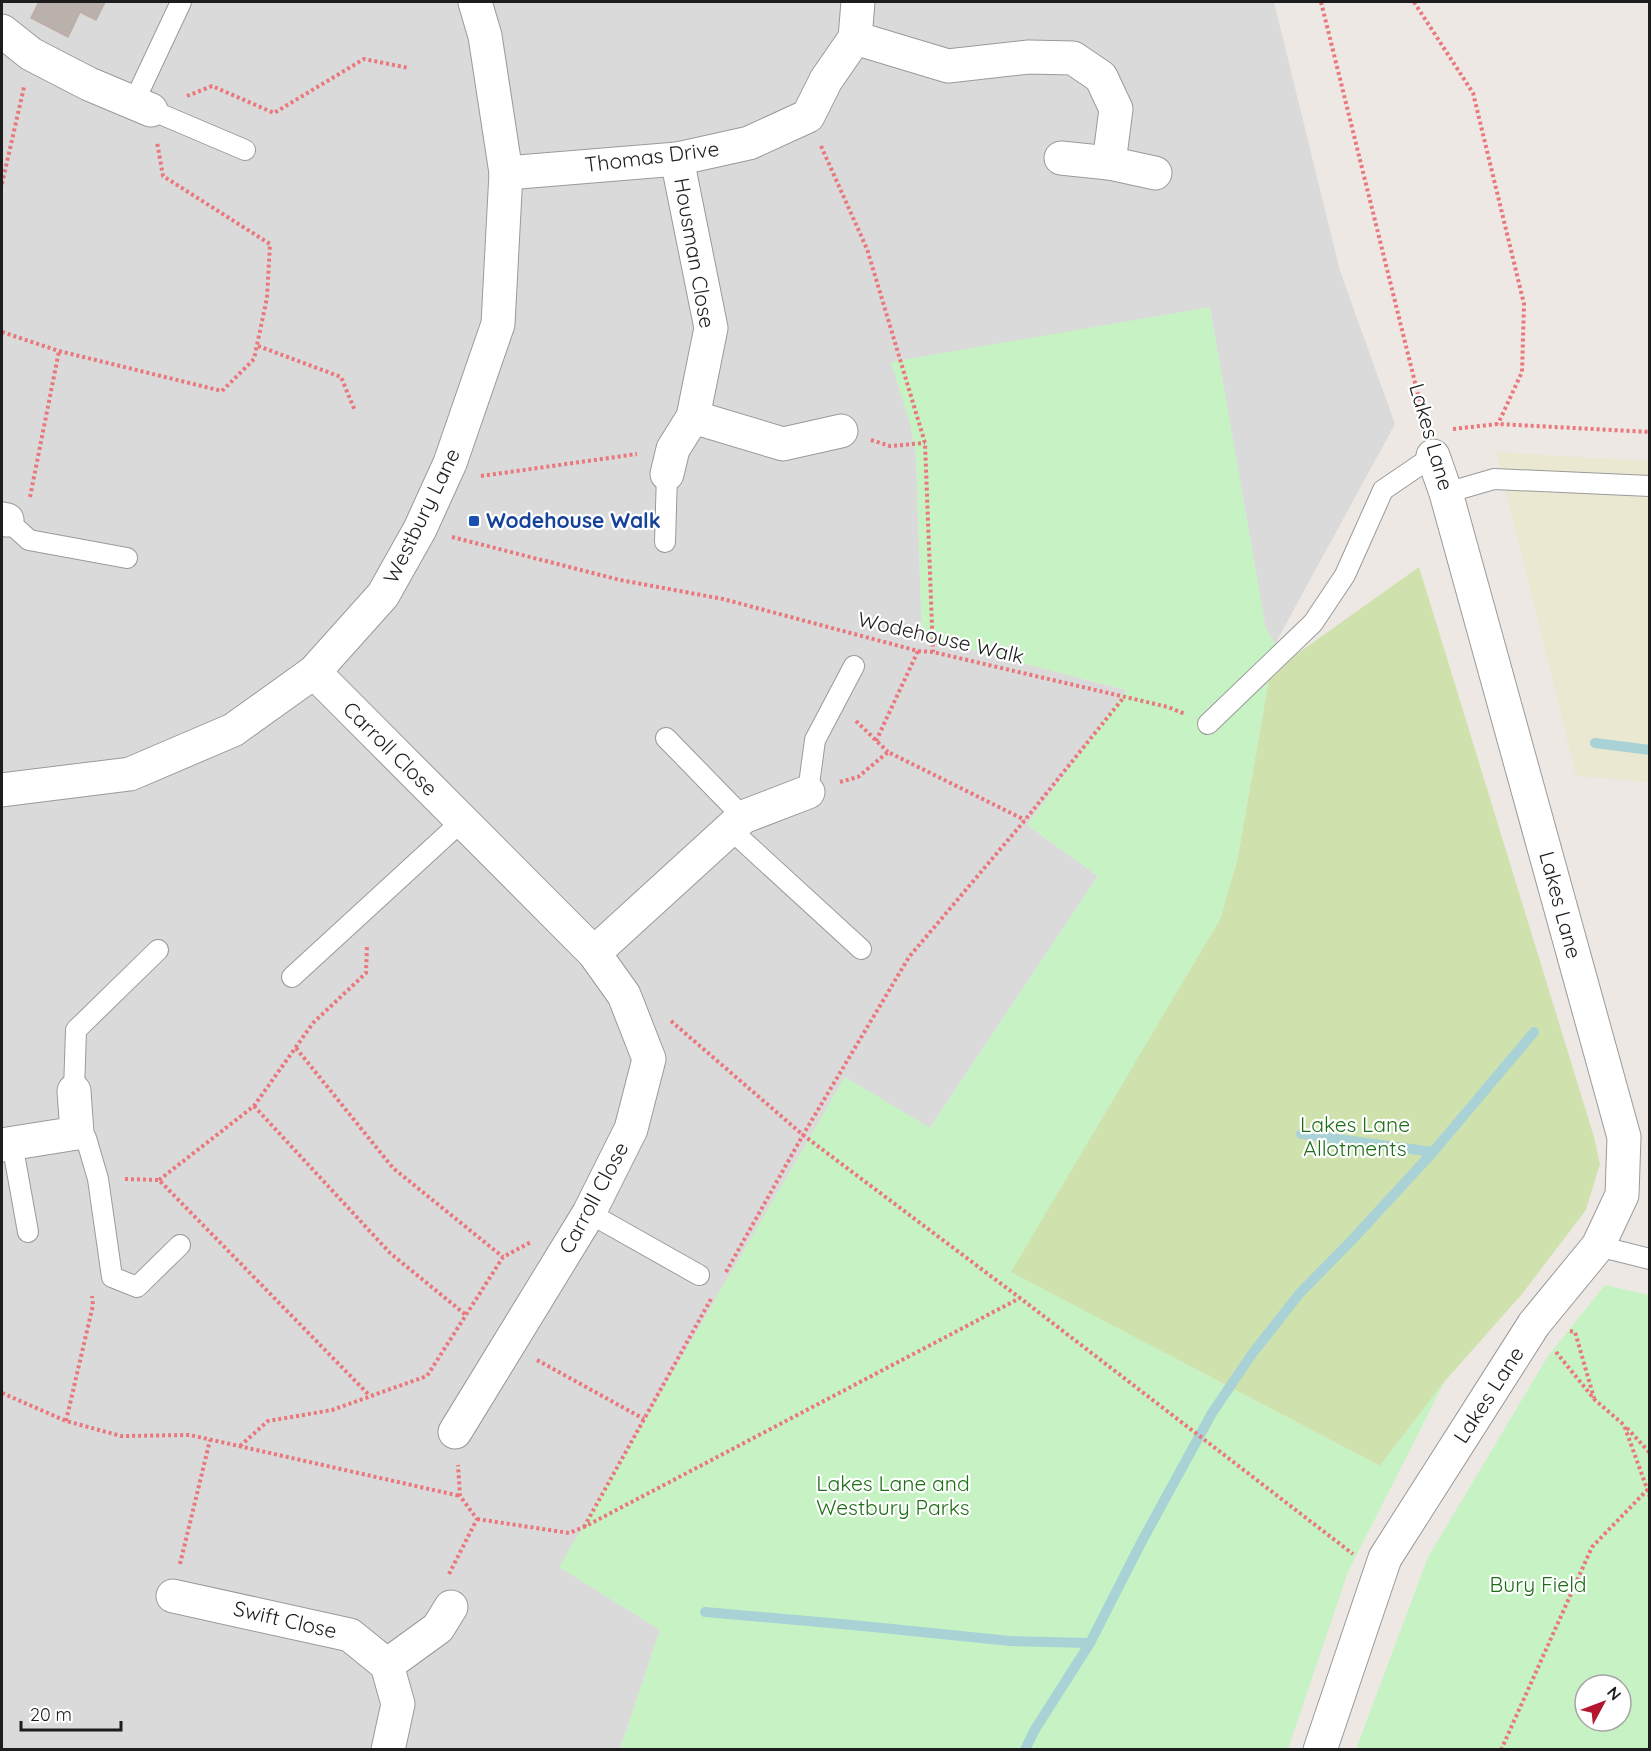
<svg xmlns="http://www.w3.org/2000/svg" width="1651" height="1751" font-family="Quicksand,sans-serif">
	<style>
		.residential { fill: #dadada }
		.farmland { fill: #eae8d0 }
		.grass { fill: #cfe2ae }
		.park { fill: #c7f3c4; fill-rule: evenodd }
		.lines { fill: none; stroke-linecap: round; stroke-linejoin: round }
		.stream { stroke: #a8d2d6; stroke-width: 10 }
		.building { fill: #bab1ad; stroke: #bdaea7; stroke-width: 1.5 }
		.service-casing { stroke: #9a9a9a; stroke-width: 22 }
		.minor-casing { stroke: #9a9a9a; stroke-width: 35 }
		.path { stroke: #ea777c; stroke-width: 4; stroke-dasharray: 3 3; stroke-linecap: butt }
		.service { stroke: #fff; stroke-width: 20 }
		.minor { stroke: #fff; stroke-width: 33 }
		.transit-dot { fill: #1a4fb4; stroke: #fff; stroke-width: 2 }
		.labels { text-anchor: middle; stroke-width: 4.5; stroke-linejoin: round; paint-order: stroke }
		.street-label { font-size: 21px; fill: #1d1d1d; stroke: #fff }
		.transit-label { font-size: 21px; font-weight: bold; fill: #164399; stroke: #fff; text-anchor: start }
		.park-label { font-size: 21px; fill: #1d6e17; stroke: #fff }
	</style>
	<rect width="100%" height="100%" fill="#ede8e3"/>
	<path class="residential" d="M 2,2 L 1274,2 L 1340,271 L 1395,424 L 1275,644 L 1266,629 L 911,427 L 916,455 L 922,637 L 1126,690 L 1027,825 L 1098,876 L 929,1129 L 845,1078 L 560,1567 L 660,1630 L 620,1749 L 2,1750 Z"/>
	<path class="farmland" d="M 1496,452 L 1649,461 L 1649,782 L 1576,776 Z"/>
	<path class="grass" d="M 1419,567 L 1594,1137 L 1600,1164 L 1586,1210 L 1522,1294 L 1445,1381 L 1380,1466 L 1010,1272 L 1220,919 L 1237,861 L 1270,673 Z"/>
	<g class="park">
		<path d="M 1210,307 L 1266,629 L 1275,644 L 1237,861 L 1220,919 L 1011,1272 L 1380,1466 L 1445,1381 L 1348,1572 L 1288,1749 L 620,1749 L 660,1630 L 559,1567 L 845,1077 L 930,1128 L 1098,876 L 1027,825 L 1126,690 L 922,637 L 916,455 L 911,427 L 891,362 Z"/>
		<path d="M 1605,1285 L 1649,1295 L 1649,1749 L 1356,1749 L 1428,1557 L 1548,1356 ZM 1585,1685 L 1621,1685 L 1621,1721 L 1585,1721 Z"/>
	</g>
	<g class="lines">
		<g class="stream">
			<path d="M 1595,743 L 1650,750"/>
			<path d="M 1301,1134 L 1433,1152"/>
			<path d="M 705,1612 L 853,1625 L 1010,1641 L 1090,1643"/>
			<path d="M 1025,1750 L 1034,1731 L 1090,1643 L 1142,1541 L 1212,1413 L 1252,1354 L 1300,1293 L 1352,1240 L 1433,1152 L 1534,1032"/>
		</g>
	</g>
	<path class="building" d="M 39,2 L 105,2 L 96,20 L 80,12 L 68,37 L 31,18 Z"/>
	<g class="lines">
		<defs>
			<g id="service">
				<path d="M 134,102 L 181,2"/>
				<path d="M 151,110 L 245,150"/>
				<path d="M 1446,493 L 1494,479 L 1650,486"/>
				<path d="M 7,520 L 29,540 L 127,558"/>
				<path d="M 665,542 L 667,474"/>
				<path d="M 1208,724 L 1313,623 L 1345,575 L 1383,490 L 1433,456"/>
				<path d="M 666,738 L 743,817"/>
				<path d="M 808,792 L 815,740 L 854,666"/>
				<path d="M 730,829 L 861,949"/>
				<path d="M 292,977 L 462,821"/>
				<path d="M 74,1091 L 76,1030 L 158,950"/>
				<path d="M 77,1133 L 86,1138 L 98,1179 L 112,1277 L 137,1287 L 180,1245"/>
				<path d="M 12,1143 L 28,1232"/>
				<path d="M 589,1213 L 699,1275"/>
				<path d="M 1598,1246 L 1650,1259"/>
			</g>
			<g id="minor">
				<path d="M 2,31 L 31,54 L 89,84 L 151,110"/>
				<path d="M 855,38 L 948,66 L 1029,57 L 1073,58 L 1101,77 L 1116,109 L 1109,163"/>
				<path d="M 1061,158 L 1109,163 L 1155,173"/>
				<path d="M 506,173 L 677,159 L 749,143 L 808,116 L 826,80 L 855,38 L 858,2"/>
				<path d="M 693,417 L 783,444 L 841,431"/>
				<path d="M 667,474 L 673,449 L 693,417 L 711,328 L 677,159"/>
				<path d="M 2,519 L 7,520"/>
				<path d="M 314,672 L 594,953 L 624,995 L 649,1059 L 631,1129 L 589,1213 L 455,1432"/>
				<path d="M 2,790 L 130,774 L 233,730 L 314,672 L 383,595 L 420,529 L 450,463 L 498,324 L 506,173 L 485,36 L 475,2"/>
				<path d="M 594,953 L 743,817 L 808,792"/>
				<path d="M 2,1145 L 77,1133 L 74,1091"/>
				<path d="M 173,1596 L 350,1635 L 387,1665 L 398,1704 L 388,1750"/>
				<path d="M 387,1665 L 438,1628 L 451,1607"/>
				<path d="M 1320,1750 L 1385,1558 L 1534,1324 L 1598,1246 L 1622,1195 L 1624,1137 L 1446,493 L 1433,456"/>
			</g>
		</defs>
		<use href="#service" class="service-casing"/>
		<use href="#minor" class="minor-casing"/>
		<g class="path">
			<path d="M 1321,2 L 1425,423"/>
			<path d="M 1414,2 L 1473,93 L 1524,304 L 1522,372 L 1498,424"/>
			<path d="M 187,96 L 212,86 L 274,113 L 364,59 L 409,68"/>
			<path d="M 821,146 L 867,249 L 925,443 L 933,652"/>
			<path d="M 2,184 L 24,87"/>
			<path d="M 2,332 L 59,351 L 222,391 L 254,359 L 267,298 L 270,244 L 163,176 L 157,142"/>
			<path d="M 258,346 L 341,377 L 355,411"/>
			<path d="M 1453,429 L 1498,424 L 1650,432"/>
			<path d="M 871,440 L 890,446 L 925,443"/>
			<path d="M 481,476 L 637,454"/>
			<path d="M 30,497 L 59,351"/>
			<path d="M 452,537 L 620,580 L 723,599 L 918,651 L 933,652 L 1168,707 L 1185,714"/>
			<path d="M 856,721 L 888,752"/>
			<path d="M 876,741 L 918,651"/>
			<path d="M 840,782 L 858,777 L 888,752 L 1025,820"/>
			<path d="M 671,1021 L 803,1135 L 1020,1298 L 1353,1554"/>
			<path d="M 296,1048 L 393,1168 L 503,1257"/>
			<path d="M 254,1106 L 390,1253 L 466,1315"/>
			<path d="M 125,1179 L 159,1180 L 370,1396"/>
			<path d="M 159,1180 L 254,1106 L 313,1023 L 366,973 L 367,946"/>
			<path d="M 726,1272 L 803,1135 L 909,957 L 1025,820 L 1124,697"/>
			<path d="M 1570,1331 L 1575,1332 L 1594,1398"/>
			<path d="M 1556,1352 L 1595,1400 L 1624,1425 L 1650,1497"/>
			<path d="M 537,1360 L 644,1419"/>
			<path d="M 2,1393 L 66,1421 L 121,1436 L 190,1435 L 460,1496"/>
			<path d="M 66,1421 L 93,1305 L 92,1296"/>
			<path d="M 1627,1428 L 1650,1453"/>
			<path d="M 240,1446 L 268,1421 L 332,1410 L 427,1376 L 503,1257 L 531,1242"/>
			<path d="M 477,1519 L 569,1533 L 584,1527 L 1020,1298"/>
			<path d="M 584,1527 L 711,1299"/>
			<path d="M 180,1564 L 210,1440"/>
			<path d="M 449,1574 L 477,1519 L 460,1496 L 458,1465"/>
			<path d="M 1501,1750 L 1592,1547 L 1650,1487"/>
		</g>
		<use href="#service" class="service"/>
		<use href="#minor" class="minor"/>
	</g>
	<rect class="transit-dot" x="468" y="515" width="12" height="12" rx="3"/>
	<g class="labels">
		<g class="street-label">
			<text transform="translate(652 157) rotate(-7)" y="7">Thomas Drive</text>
			<text transform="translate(694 253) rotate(80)" y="7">Housman Close</text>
			<text transform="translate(1431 437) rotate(74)" y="7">Lakes Lane</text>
			<text transform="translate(422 516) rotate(-64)" y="7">Westbury Lane</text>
			<text transform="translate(941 638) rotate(13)" y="7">Wodehouse Walk</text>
			<text transform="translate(390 749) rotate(45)" y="7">Carroll Close</text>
			<text transform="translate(1560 905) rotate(75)" y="7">Lakes Lane</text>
			<text transform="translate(594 1198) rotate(-62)" y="7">Carroll Close</text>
			<text transform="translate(1489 1395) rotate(-57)" y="7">Lakes Lane</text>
			<text transform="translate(285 1620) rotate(13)" y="7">Swift Close</text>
		</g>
		<g class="transit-label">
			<text x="486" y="528">Wodehouse Walk</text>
		</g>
		<g class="park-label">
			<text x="1355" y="1132">Lakes Lane<tspan x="1355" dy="24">Allotments</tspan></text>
			<text x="893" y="1491">Lakes Lane and<tspan x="893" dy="24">Westbury Parks</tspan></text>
			<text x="1538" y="1592">Bury Field</text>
		</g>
	</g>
	<rect width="1651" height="1751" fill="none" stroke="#1d1d1d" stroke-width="6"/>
	<g transform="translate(1603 1703) rotate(49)"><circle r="28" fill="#ffffff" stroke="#a5a5a5" stroke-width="1.5"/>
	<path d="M0-4.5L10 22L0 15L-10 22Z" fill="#b3162d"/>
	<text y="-9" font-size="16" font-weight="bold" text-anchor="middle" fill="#1d1d1d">N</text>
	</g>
	<path d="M21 1721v9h100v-9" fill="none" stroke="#1d1d1d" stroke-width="3"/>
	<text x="30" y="1721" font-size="18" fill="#1d1d1d" stroke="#ffffff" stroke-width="4.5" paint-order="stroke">20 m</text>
</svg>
